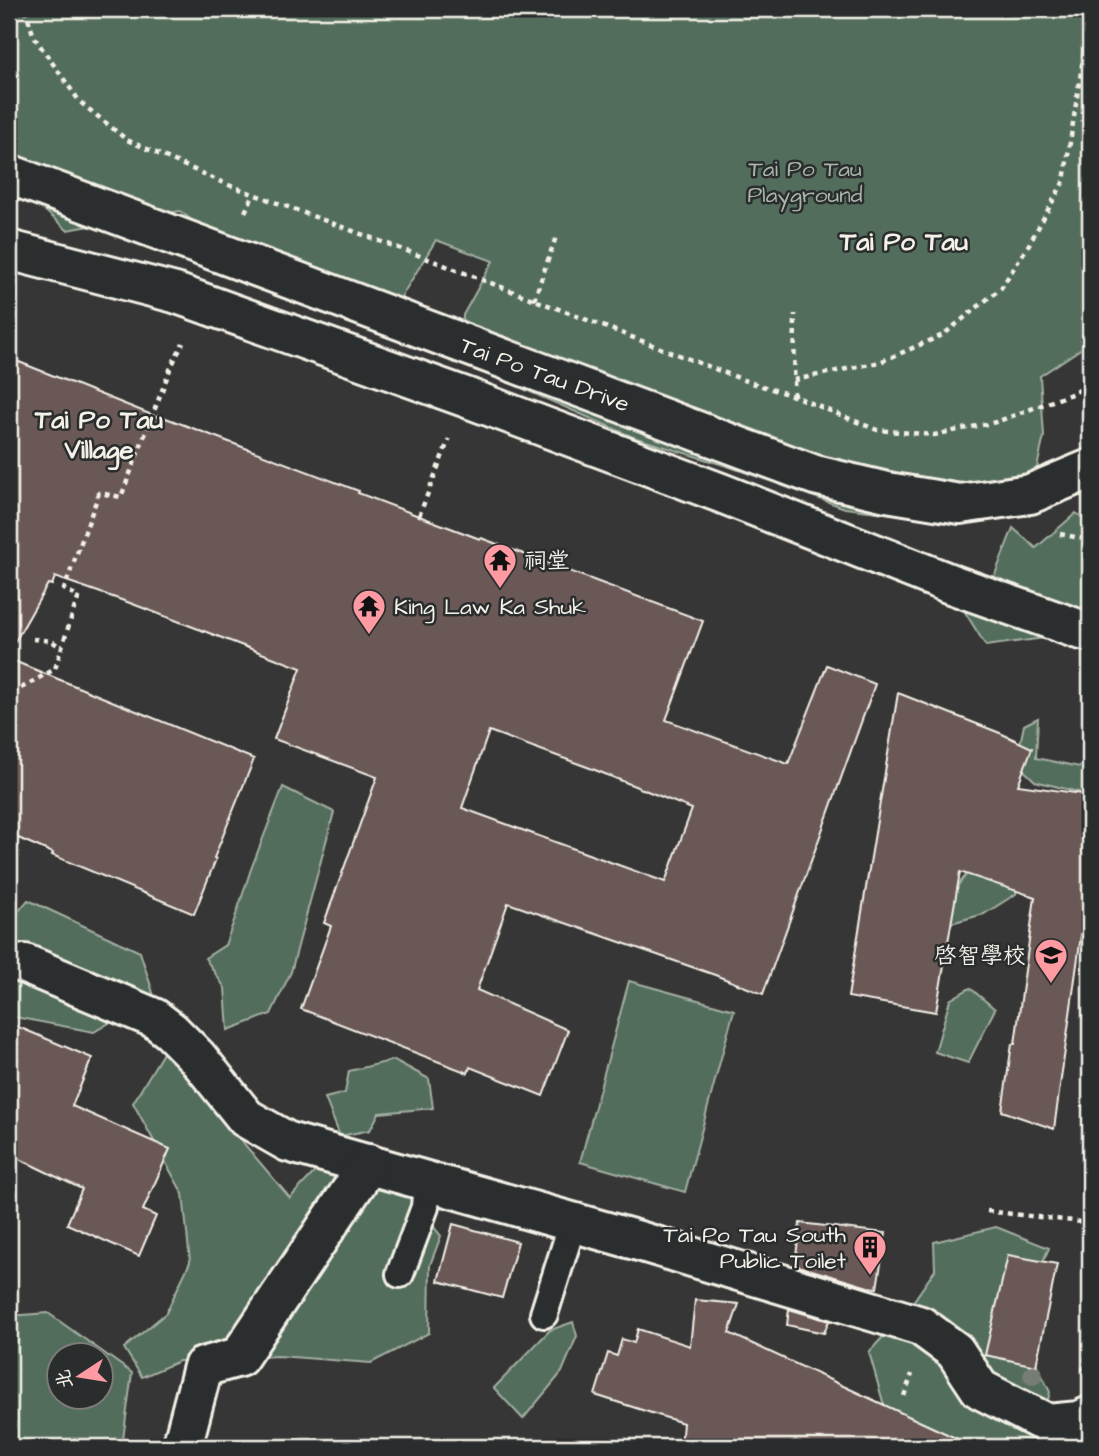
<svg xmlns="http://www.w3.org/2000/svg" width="1099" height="1456" font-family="'Architects Daughter','LXGW WenKai TC',sans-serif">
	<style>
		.green { fill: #526d5c; stroke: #a3afa2; stroke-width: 2; fill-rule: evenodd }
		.building { fill: #6b5857; stroke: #f4f1e8; stroke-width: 2; fill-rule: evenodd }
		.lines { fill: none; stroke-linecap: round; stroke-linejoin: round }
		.service-casing { stroke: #f4f1e8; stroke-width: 32 }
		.minor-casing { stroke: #f4f1e8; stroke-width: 44 }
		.path { stroke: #f4f1e8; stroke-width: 4.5; stroke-dasharray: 5 5; stroke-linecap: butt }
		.service { stroke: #2a2d2e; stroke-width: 26 }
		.minor { stroke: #2a2d2e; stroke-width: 38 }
		.tree { fill: #777c75 }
		.labels { text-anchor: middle; stroke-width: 5; stroke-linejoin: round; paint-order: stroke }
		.park-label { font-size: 23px; fill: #abb6a9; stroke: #2a2d2e }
		.street-label { font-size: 23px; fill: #f4f1e8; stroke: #2a2d2e }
		.poi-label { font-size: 23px; fill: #f4f1e8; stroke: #2a2d2e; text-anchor: start }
		.quarter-label { font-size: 26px; font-weight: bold; fill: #f4f1e8; stroke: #2a2d2e }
	</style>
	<rect width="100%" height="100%" fill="#373636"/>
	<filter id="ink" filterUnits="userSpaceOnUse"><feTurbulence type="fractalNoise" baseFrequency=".0143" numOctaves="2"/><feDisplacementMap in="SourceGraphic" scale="14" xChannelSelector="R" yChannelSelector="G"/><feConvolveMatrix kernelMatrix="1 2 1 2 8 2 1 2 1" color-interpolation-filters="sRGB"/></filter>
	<g filter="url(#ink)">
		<g class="green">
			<path d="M 9,9 L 1090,9 L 1090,352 L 1082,348 L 1040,376 L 1044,436 L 1036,472 L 933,519 L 845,508 L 730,467 L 633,437 L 462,362 L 463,315 L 493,261 L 436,240 L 381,330 L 293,300 L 180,211 L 67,230 L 9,179 Z"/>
			<path d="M 1076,513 L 1090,523 L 1090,615 L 1044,638 L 986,646 L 955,596 L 992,582 L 1013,528 L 1036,548 Z"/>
			<path d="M 1038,718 L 1036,758 L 1090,769 L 1090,795 L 1035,781 L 1016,763 L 1024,725 Z"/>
			<path d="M 283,787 L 334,812 L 291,972 L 271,1014 L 228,1030 L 225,988 L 205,958 L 225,945 L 234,921 L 251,869 Z"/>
			<path d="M 1007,824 L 1027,841 L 1016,894 L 984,914 L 918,932 L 924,899 L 959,884 Z"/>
			<path d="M 28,900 L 140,952 L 154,996 L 94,1032 L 9,1016 L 9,922 Z"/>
			<path d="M 629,981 L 734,1010 L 685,1192 L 580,1162 Z"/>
			<path d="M 970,988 L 995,1009 L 968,1063 L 935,1052 L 950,1000 Z"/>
			<path d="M 169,1043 L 187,1057 L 245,1145 L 290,1198 L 325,1161 L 397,1181 L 441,1236 L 430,1265 L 429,1333 L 371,1363 L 278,1356 L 179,1361 L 142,1377 L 124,1348 L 166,1313 L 190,1262 L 183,1194 L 133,1103 Z"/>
			<path d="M 394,1060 L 429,1079 L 433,1108 L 379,1113 L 370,1130 L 340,1136 L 325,1098 L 345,1093 L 349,1071 Z"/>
			<path d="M 996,1227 L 1049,1248 L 1032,1286 L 1020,1329 L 1050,1392 L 1038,1437 L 1014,1447 L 940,1447 L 887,1416 L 869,1352 L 906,1312 L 935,1270 L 934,1242 Z"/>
			<path d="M 48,1313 L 132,1373 L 122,1447 L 9,1447 L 9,1316 ZM 60,1354 L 102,1354 L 102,1396 L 60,1396 Z"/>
			<path d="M 573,1322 L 577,1336 L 562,1372 L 523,1419 L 494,1388 L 550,1330 Z"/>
		</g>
		<g class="building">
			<path d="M 9,358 L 157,417 L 158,415 L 359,491 L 358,493 L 480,539 L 481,538 L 703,621 L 666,720 L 788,764 L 827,665 L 875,684 L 763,994 L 715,975 L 508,903 L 477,990 L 568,1030 L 543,1096 L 470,1067 L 468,1073 L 301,1009 L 331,926 L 324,923 L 377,777 L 274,739 L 301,668 L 130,603 L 55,577 L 52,585 L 48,584 L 9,652 ZM 489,731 L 590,768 L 692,809 L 665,882 L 462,808 Z"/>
			<path d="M 9,659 L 254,759 L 214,858 L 216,859 L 194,914 L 52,855 L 53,853 L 9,834 Z"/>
			<path d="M 898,693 L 1000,733 L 1032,748 L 1018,785 L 1090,795 L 1090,871 L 1054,1129 L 1002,1111 L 1012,1044 L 1015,1044 L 1035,897 L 960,872 L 936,1012 L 848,997 Z"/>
			<path d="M 9,1023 L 92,1058 L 72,1106 L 170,1149 L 143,1210 L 156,1216 L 139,1256 L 67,1224 L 82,1189 L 9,1154 Z"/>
			<path d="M 800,1223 L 886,1233 L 877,1288 L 868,1287 L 795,1265 Z"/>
			<path d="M 453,1224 L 518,1242 L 502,1298 L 438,1281 Z"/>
			<path d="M 1008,1255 L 1057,1264 L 1036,1366 L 985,1355 Z"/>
			<path d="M 695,1300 L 739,1304 L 729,1333 L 975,1447 L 681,1447 L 683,1423 L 595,1395 L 608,1353 L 617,1356 L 622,1339 L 634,1343 L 638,1329 L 690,1346 Z"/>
			<path d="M 789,1309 L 829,1321 L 824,1333 L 787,1325 Z"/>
		</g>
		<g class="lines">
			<defs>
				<g id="service">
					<path d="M 400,1274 L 425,1207 L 427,1182"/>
					<path d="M 544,1314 L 573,1222"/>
				</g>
				<g id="minor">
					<path d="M 9,174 L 815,475 L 887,492 L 960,504 L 1030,494 L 1090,469"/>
					<path d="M 9,250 L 175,293 L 465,397 L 721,493 L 951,584 L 1078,629 L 1090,632"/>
					<path d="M 25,964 L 154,1018 L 171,1031 L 197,1057 L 246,1118 L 288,1142 L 639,1241 L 921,1326 L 955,1351 L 980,1389 L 1048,1424 L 1079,1421 L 1090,1416"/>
					<path d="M 182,1447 L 203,1367 L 239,1357 L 369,1164"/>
				</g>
			</defs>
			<use href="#service" class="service-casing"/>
			<use href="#minor" class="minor-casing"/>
			<g class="path">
				<path d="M 25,9 L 34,37 L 80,102 L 127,140 L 226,184 L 415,254 L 749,382 L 794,396 L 877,430 L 934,435 L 996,422 L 1074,393 L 1090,384"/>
				<path d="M 245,212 L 254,194"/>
				<path d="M 534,300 L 557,234"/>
				<path d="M 794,380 L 880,362 L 943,335 L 1001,288 L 1028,246 L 1064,181 L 1087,33 L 1085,9"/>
				<path d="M 794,396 L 795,314"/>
				<path d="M 419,516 L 449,439"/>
				<path d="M 1060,534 L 1090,540"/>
				<path d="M 33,639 L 52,641 L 61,648"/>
				<path d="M 9,703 L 14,692 L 55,669 L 75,606 L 79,597 L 64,589 L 99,493 L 121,497 L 171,367 L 183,343"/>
				<path d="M 987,1211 L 1090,1223"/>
				<path d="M 9,1313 L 12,1312"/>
				<path d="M 1083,1371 L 1090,1338"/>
				<path d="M 904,1396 L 912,1374"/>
			</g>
			<use href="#service" class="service"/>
			<use href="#minor" class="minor"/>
		</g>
		<circle class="tree" cx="1033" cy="1375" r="10"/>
	</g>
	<defs>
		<symbol id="temple-pin" viewBox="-11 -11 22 30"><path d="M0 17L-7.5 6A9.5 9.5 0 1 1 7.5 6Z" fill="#ff9aa2" stroke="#2a2d2e"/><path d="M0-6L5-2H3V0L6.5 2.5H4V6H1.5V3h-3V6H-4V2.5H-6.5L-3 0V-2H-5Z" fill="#111"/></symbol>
		<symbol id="school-pin" viewBox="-11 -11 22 30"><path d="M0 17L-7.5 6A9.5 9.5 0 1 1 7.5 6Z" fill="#ff9aa2" stroke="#2a2d2e"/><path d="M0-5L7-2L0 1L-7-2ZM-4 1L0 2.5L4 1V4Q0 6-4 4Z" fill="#111"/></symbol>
		<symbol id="building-pin" viewBox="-11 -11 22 30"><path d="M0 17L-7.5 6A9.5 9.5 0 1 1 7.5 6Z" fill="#ff9aa2" stroke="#2a2d2e"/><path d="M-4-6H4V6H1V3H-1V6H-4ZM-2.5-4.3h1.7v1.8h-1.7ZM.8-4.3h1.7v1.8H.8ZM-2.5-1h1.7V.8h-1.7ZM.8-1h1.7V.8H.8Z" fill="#111"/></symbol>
	</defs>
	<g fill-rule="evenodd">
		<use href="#temple-pin" x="481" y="541" width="38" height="52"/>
		<use href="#temple-pin" x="350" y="587" width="38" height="52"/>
		<use href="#school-pin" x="1032" y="936" width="38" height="52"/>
		<use href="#building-pin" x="851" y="1228" width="38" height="52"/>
	</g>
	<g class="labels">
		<g class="park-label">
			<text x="805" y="176">Tai Po Tau<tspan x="805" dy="26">Playground</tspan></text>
		</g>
		<g class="street-label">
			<text transform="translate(545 374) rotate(20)" y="8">Tai Po Tau Drive</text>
		</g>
		<g class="poi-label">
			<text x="524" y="568">祠堂</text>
			<text x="394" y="614">King Law Ka Shuk</text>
			<text x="1026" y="963" text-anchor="end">啓智學校</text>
			<text x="846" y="1242" text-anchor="end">Tai Po Tau South<tspan x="846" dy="26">Public Toilet</tspan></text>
		</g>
		<g class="quarter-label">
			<text x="904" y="250">Tai Po Tau</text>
			<text x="99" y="428">Tai Po Tau<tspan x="99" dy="30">Village</tspan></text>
		</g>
	</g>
	<rect width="1099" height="1456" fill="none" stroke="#2a2d2e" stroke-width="35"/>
	<rect x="18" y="18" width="1064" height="1421" fill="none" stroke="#f4f1e8" stroke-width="2.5" filter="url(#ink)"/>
	<g transform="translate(80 1376) rotate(258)"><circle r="33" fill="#2a2d2e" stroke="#7b7b78" stroke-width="2"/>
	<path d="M0-5L12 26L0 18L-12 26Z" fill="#ff9aa2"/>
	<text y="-10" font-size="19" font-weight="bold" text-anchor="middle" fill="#f4f1e8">北</text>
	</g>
</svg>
